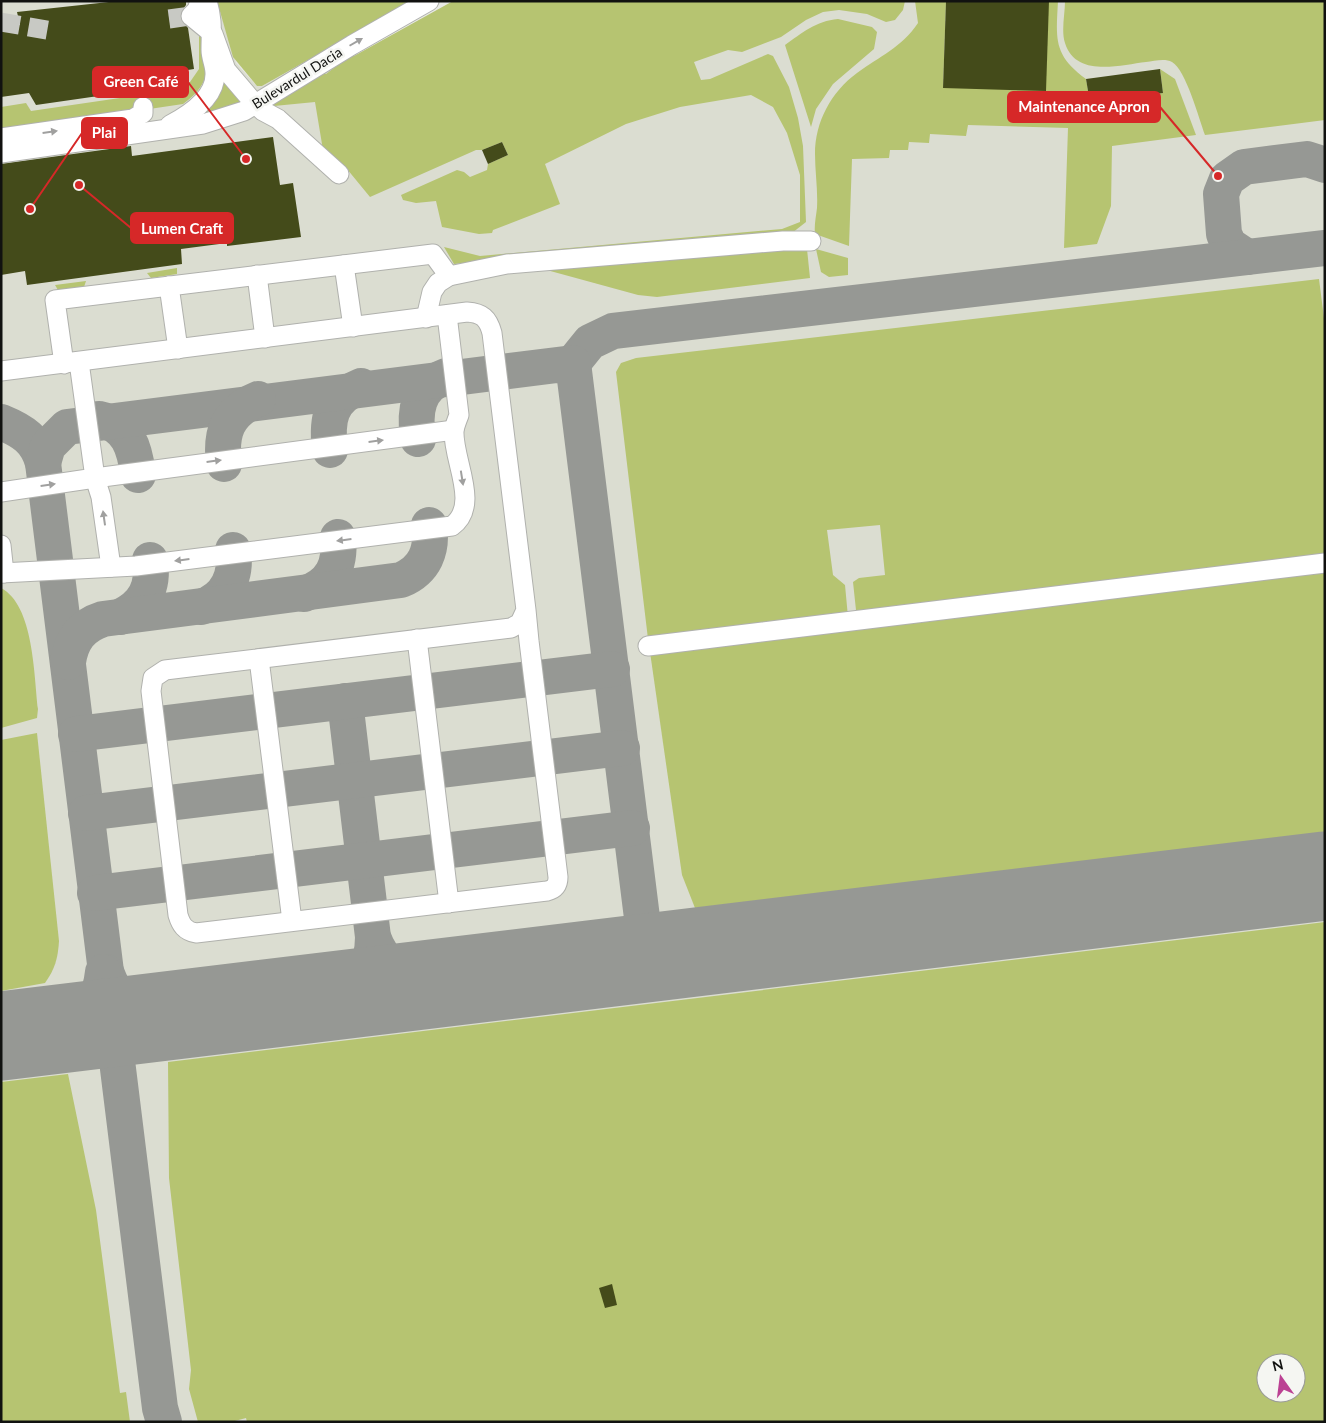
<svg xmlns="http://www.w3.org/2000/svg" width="1326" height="1423" font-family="Lato,sans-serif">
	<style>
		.built { fill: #dbddd1; fill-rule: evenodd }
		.green { fill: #b6c471; fill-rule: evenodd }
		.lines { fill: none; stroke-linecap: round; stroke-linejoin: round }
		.taxiway { stroke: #969894; stroke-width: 36 }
		.runway { stroke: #969894; stroke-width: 89 }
		.building { fill: #444b1a }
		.minor-tunnel { stroke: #c8c9c4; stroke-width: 19; stroke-dasharray: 19 9; stroke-linecap: butt }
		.minor-casing { stroke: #b0b1ad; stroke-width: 21 }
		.minor { stroke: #fff; stroke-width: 19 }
		.oneway { fill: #a0a09f }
		.labels { text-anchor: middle; stroke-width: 5; stroke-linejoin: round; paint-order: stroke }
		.street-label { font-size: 14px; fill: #111210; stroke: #f5f6f2 }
		.leader { fill: none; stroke: #d62828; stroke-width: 2 }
		.callout-dot { fill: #d62828; stroke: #f5f6f2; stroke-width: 2 }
		.callout { fill: #d62828; stroke: #d62828; stroke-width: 2 }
		.callout-label { font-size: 15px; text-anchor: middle; font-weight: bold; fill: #fff }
	</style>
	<rect width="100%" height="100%" fill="#e8e9e4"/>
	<path class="built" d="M 1,1 L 217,1 L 236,63 L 257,86 L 262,86 L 343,41 L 354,56 L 818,1 L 1325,1 L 1325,1422 L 1,1422 ZM 1266,1363 L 1296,1363 L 1296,1393 L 1266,1393 Z"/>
	<g class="green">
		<path d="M 217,1 L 413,1 L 262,86 L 257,86 L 233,57 Z"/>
		<path d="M 453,1 L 905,1 L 903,10 L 895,20 L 886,22 L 867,14 L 839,10 L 823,12 L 806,20 L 781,37 L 742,52 L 728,50 L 694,62 L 701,80 L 710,79 L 768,54 L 773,56 L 789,87 L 798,118 L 803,146 L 806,222 L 792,233 L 454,264 L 444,247 L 480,256 L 782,229 L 800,222 L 800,175 L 787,133 L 773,107 L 751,95 L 680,107 L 626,124 L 545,164 L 560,204 L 493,230 L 492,233 L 479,234 L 442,227 L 436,201 L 416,203 L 403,200 L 401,195 L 457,170 L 464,172 L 470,177 L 487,170 L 488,164 L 508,155 L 502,142 L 482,150 L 476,150 L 370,197 L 347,169 L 323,150 L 315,102 L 274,106 L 273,101 L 320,71 L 326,74 L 352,54 L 354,56 Z"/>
		<path d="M 915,1 L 946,1 L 943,88 L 1049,1 L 1058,1 C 1056,39 1053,55 1086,79 L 1090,103 L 1163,93 L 1160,69 L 1175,79 L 1196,135 L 1112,146 L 1111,206 L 1097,244 L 1064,248 L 1068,128 L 968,125 L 966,136 L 930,134 L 929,143 L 909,142 L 908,150 L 890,150 L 889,158 L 852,159 L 849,246 L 815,234 C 814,225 816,217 817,208 C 818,190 815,172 815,154 C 815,122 831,92 857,73 C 880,56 901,48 918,23 Z"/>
		<path d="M 1065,1 L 1325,1 L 1325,120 L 1205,135 C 1199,119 1186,70 1172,62 C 1165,58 1154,61 1146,62 C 1120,65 1076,78 1065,43 C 1061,31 1065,14 1065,1 Z"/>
		<path d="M 838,19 L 872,27 L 877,32 L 874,49 L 833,84 L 816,109 L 811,127 L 785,45 C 802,33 816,21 838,19 Z"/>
		<path d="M 199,29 C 212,60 213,83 183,104 L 1,131 L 1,107 L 26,103 L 31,111 L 154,93 L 154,88 L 190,82 L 199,69 Z"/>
		<path d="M 226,77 L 248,99 L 207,114 L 206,111 L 223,85 Z"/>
		<path d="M 807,249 L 810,278 L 657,297 L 638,295 L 532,266 L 577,268 L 745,251 Z"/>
		<path d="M 816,249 L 848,258 L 848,275 L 829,277 L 821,272 Z"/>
		<path d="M 177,268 L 177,274 L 151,278 L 147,273 Z"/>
		<path d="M 1319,279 L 1325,326 L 1325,560 L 860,615 L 856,610 L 853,582 L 859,578 L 885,575 L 880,525 L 827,530 L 833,575 L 845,585 L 848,617 L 648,639 L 616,372 L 621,363 L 636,358 Z"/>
		<path d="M 86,281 L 84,287 L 58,290 L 55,285 Z"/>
		<path d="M 1325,568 L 1325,832 L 695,908 L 682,875 L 650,652 Z"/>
		<path d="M 1,588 C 34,605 34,676 38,709 L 37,718 L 1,728 Z"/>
		<path d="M 37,733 L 59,941 C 58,958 55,969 45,983 L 1,991 L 1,740 Z"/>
		<path d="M 1325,922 L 1325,1422 L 247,1422 L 246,1418 L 231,1422 L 198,1422 L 189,1389 L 191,1370 L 169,1178 L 168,1062 ZM 1266,1363 L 1296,1363 L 1296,1393 L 1266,1393 Z"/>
		<path d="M 68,1074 L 96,1210 L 120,1393 L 126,1392 L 130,1422 L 1,1422 L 1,1082 Z"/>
	</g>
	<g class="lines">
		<g class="taxiway">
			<path d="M 1247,257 L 1229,245 L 1224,234 L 1221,194 L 1227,179 L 1244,167 L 1307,159 L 1325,165"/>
			<path d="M 573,363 L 590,342 L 613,331 L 1325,248"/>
			<path d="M 99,419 C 128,425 135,448 138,475"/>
			<path d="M 1,422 C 23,431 37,440 43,463 L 160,1408 L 164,1422"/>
			<path d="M 418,439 C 414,411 417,387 446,376"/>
			<path d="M 330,450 C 326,419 330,399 361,386"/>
			<path d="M 43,463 L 48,446 L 67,427 L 573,363 L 647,958"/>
			<path d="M 224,464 C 220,433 227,412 258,399"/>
			<path d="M 304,594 C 332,584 341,565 338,537"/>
			<path d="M 201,607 C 227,598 237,576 233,550"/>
			<path d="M 120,617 C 145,605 154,587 150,560"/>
			<path d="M 68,662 C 71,641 81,626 103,619 L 401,580 C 425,570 433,550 429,525"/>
			<path d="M 345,701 L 373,937 C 383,965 401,976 428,985"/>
			<path d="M 76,734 L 612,669"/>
			<path d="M 86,813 L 622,748"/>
			<path d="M 95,893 L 632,828"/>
			<path d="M 106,972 C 118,1005 133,1013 167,1016"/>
			<path d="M 323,997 C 355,987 373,973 373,937"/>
			<path d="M 59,1029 C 87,1018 100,1002 103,972"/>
		</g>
		<path class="runway" d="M 1,1036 L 1325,876"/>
	</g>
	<g class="building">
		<path d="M 118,1 L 186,1 L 186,5 L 180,13 L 180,19 L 188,28 L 194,69 L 151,76 L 154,88 L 36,105 L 29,93 L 1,97 L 1,27 L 20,25 L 17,12 Z"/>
		<path d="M 946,1 L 1049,1 L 1046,91 L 943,88 Z"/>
		<path d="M 1160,69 L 1163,93 L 1090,103 L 1086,79 Z"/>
		<path d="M 273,137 L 280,185 L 293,183 L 301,237 L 227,246 L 227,243 L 181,249 L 182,264 L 27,285 L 25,271 L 1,275 L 1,164 L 131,146 L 132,156 Z"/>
		<path d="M 502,142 L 508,155 L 488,164 L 482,150 Z"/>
		<path d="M 612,1284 L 617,1305 L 605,1308 L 599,1288 Z"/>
	</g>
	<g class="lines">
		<g class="minor-tunnel">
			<path d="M 169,19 L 191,16"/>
			<path d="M 1,22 L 53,31"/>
		</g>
		<defs>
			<g id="minor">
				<path d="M 200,1 L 197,10 L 191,16 L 213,34 L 226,70 L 255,104 L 263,111 L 278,119 L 339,174"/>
				<path d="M 170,125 C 189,115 216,98 215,73 C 215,65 211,58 211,50 C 211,31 213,21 207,1"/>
				<path d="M 1,138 L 133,119 L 143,113 L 143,107"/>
				<path d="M 1,153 L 203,124 L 244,111 L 352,45 L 429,1"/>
				<path d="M 344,265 L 353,327"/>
				<path d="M 257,275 L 265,338"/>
				<path d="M 169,286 L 178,349"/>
				<path d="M 426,318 L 432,292 L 438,283 L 449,276 L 507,264 L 783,241 L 811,241"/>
				<path d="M 64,364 L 55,300 L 433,254 L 449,276"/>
				<path d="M 1,371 L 467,312 C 482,313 488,318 492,333 L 526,610 L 529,641 L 558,877 C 558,885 555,889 547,891 L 196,933 C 185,931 181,925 178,915 L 151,691 L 153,678 L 165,670 L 511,628 L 520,623 L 526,610"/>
				<path d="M 1,492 L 95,478 L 79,362"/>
				<path d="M 1,545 L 4,573"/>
				<path d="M 111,567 L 101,497 L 95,478 L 454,430"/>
				<path d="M 1,573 L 136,566 L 452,526 C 481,505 452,459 454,430 C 455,425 457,420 459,415 L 447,315"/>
				<path d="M 417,639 L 449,903"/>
				<path d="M 648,646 L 1325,563"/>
				<path d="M 259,659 L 292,921"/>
			</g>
		</defs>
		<use href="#minor" class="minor-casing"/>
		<use href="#minor" class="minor"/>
	</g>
	<defs><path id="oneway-solid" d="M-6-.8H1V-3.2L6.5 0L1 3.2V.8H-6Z" transform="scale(1.25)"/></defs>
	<g class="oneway">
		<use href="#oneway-solid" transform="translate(356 42) rotate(-30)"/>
		<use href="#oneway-solid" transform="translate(50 132) rotate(-8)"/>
		<use href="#oneway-solid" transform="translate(376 441) rotate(-7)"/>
		<use href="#oneway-solid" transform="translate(214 461) rotate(-7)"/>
		<use href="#oneway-solid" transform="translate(462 478) rotate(81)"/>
		<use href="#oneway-solid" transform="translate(48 485) rotate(-8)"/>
		<use href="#oneway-solid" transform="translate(104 518) rotate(-98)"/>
		<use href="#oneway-solid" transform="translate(344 540) rotate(173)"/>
		<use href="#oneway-solid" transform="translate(182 560) rotate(173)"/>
	</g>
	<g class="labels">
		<g class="street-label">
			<text transform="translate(297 78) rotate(-32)" y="5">Bulevardul Dacia</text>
		</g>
	</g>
	<path class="leader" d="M246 159L188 82M1218 176L1160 107M30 209L82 133M79 185L131 228"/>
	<g class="callout-dot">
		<circle cx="246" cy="159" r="5"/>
		<circle cx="1218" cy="176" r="5"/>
		<circle cx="30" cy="209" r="5"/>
		<circle cx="79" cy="185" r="5"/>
	</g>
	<g class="callout">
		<rect x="93" y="67" width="95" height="30" rx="5"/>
		<rect x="1008" y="92" width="152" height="30" rx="5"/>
		<rect x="82" y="118" width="45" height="30" rx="5"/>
		<rect x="131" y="213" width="102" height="30" rx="5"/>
	</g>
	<g class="callout-label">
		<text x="141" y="87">Green Café</text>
		<text x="1084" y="112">Maintenance Apron</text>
		<text x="104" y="138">Plai</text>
		<text x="182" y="234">Lumen Craft</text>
	</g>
	<rect width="1326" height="1423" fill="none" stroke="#111210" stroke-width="5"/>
	<g transform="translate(1281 1378) rotate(346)"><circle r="24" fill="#f5f6f2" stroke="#9a9b98"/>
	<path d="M0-4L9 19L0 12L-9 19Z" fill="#bb4193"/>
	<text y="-8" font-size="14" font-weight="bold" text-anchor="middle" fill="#111210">N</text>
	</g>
</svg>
